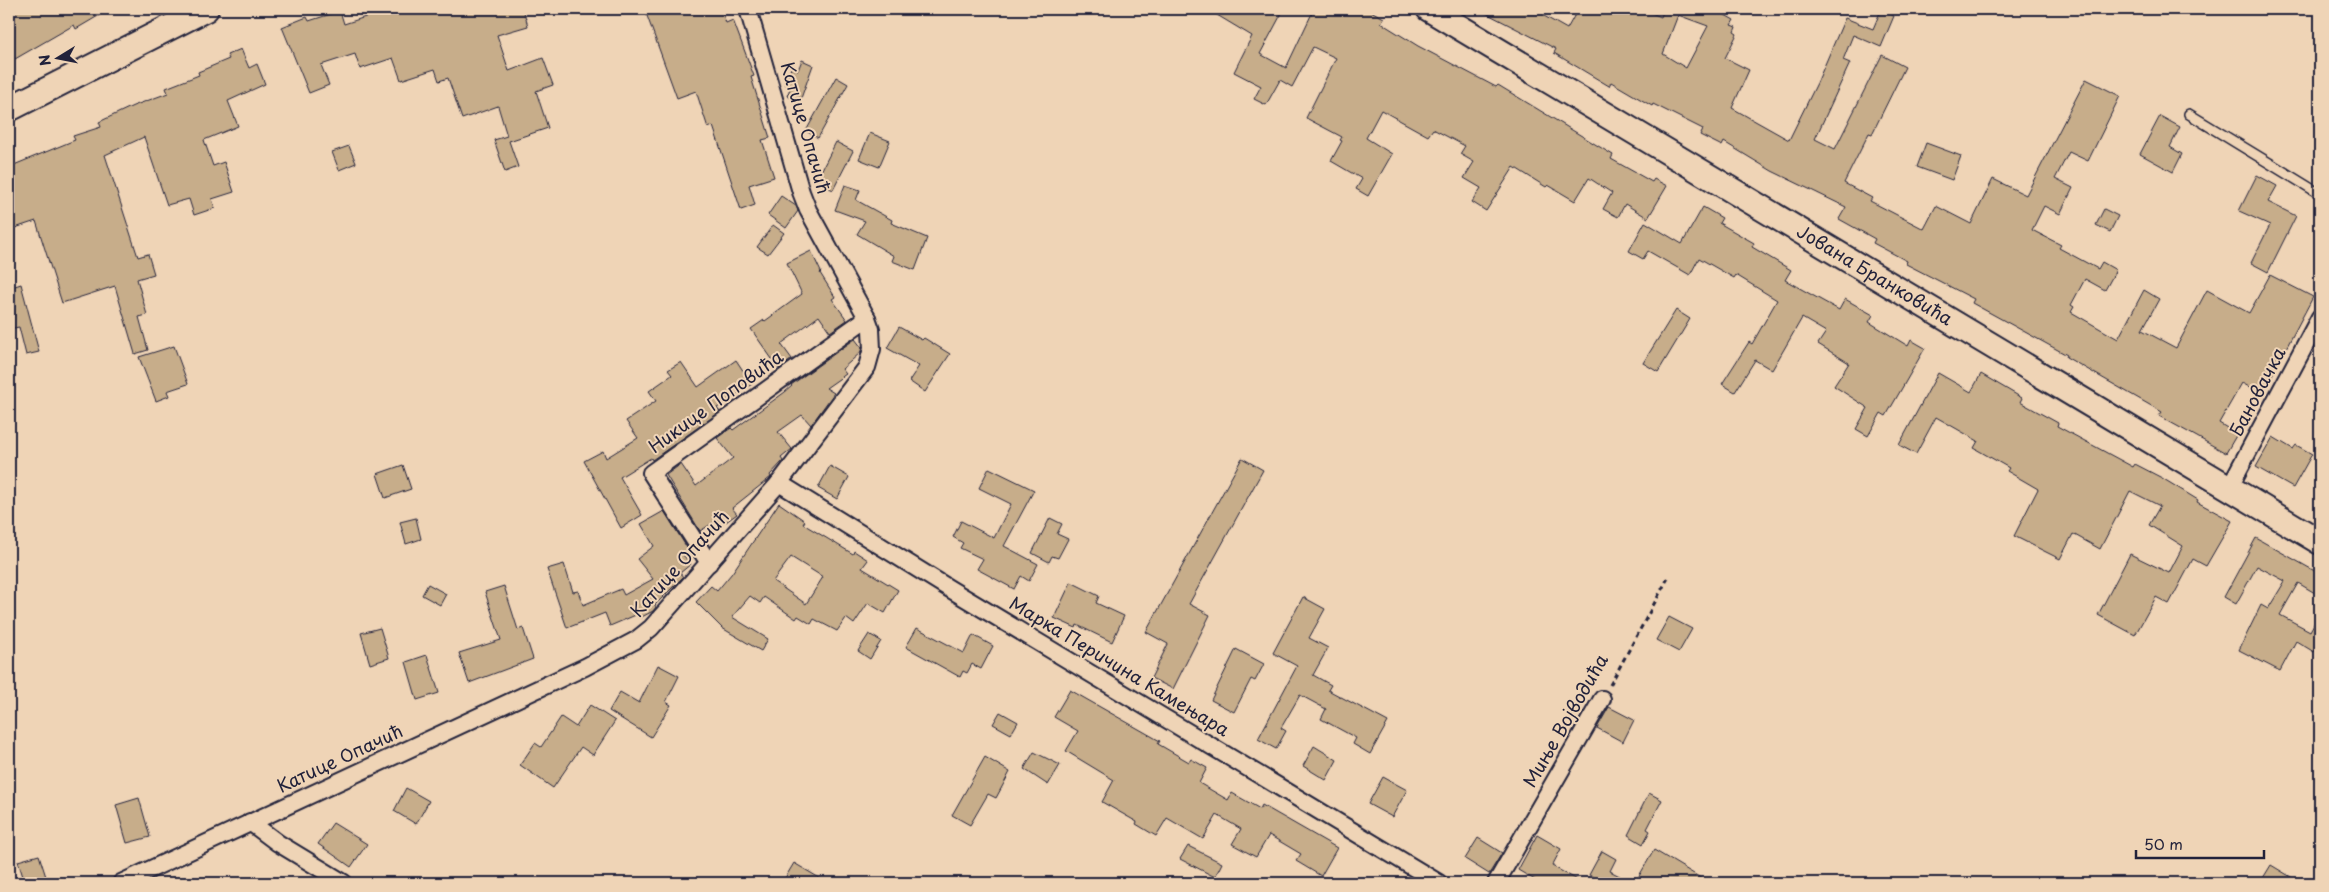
<svg xmlns="http://www.w3.org/2000/svg" width="2329" height="892" font-family="'Playpen Sans',sans-serif">
	<style>
		.building { fill: #c7ad8a; stroke: #22223b; fill-rule: evenodd }
		.lines { fill: none; stroke-linecap: round; stroke-linejoin: round }
		.service-casing { stroke: #22223b; stroke-width: 12 }
		.minor-casing { stroke: #22223b; stroke-width: 20 }
		.secondary-casing { stroke: #22223b; stroke-width: 28 }
		.path { stroke: #22223b; stroke-width: 3; stroke-dasharray: 5 4; stroke-linecap: butt }
		.service { stroke: #efd4b6; stroke-width: 9 }
		.minor { stroke: #efd4b6; stroke-width: 16 }
		.secondary { stroke: #efd4b6; stroke-width: 24 }
		.labels { text-anchor: middle; stroke-width: 4; stroke-linejoin: round; paint-order: stroke }
		.street-label { font-size: 18px; fill: #22223b; stroke: #efd4b6 }
	</style>
	<rect width="100%" height="100%" fill="#efd4b6"/>
	<filter id="ink" filterUnits="userSpaceOnUse"><feTurbulence type="fractalNoise" baseFrequency=".02" numOctaves="2"/><feDisplacementMap in="SourceGraphic" scale="10" xChannelSelector="R" yChannelSelector="G"/><feConvolveMatrix kernelMatrix="1 2 1 2 8 2 1 2 1" color-interpolation-filters="sRGB"/></filter>
	<g filter="url(#ink)">
		<g class="building">
			<path d="M 9,9 L 110,9 L 76,29 L 74,25 L 15,59 L 9,49 Z"/>
			<path d="M 380,9 L 523,9 L 528,26 L 497,35 L 509,71 L 543,58 L 553,85 L 536,91 L 548,128 L 509,141 L 518,167 L 505,172 L 494,140 L 507,136 L 498,106 L 462,119 L 448,78 L 439,81 L 435,69 L 401,80 L 393,58 L 360,69 L 355,54 L 321,65 L 329,85 L 309,93 L 282,27 L 307,17 L 309,21 L 340,11 L 344,24 L 381,12 Z"/>
			<path d="M 657,9 L 721,9 L 726,23 L 733,20 L 754,76 L 751,77 L 770,138 L 762,140 L 774,177 L 749,185 L 755,205 L 741,210 L 713,126 L 708,128 L 696,91 L 677,98 L 646,13 Z"/>
			<path d="M 1207,9 L 1284,9 L 1260,54 L 1286,68 L 1314,9 L 1367,9 L 1384,18 L 1381,23 L 1418,46 L 1496,87 L 1498,85 L 1613,155 L 1611,159 L 1652,182 L 1654,179 L 1667,186 L 1648,218 L 1625,204 L 1618,217 L 1603,209 L 1612,193 L 1589,178 L 1575,201 L 1548,185 L 1546,187 L 1514,167 L 1486,211 L 1472,202 L 1481,188 L 1464,178 L 1474,162 L 1460,154 L 1465,146 L 1433,129 L 1428,136 L 1381,110 L 1366,138 L 1392,154 L 1368,196 L 1356,189 L 1362,179 L 1331,161 L 1342,141 L 1340,140 L 1342,137 L 1306,118 L 1336,58 L 1313,47 L 1292,87 L 1280,80 L 1266,105 L 1254,99 L 1261,86 L 1234,72 L 1252,36 Z"/>
			<path d="M 1478,9 L 1548,9 L 1544,16 L 1567,29 L 1578,9 L 1642,9 L 1661,17 L 1664,9 L 1705,9 L 1715,12 L 1716,10 L 1734,20 L 1731,25 L 1736,27 L 1734,32 L 1737,34 L 1725,58 L 1749,70 L 1732,108 L 1789,140 L 1817,83 L 1845,18 L 1873,29 L 1881,10 L 1894,16 L 1881,47 L 1853,35 L 1843,60 L 1850,63 L 1815,139 L 1835,149 L 1882,55 L 1905,67 L 1872,134 L 1869,133 L 1844,183 L 1872,198 L 1870,201 L 1924,229 L 1936,206 L 1971,224 L 1993,179 L 2026,195 L 2086,79 L 2120,96 L 2088,161 L 2069,152 L 2055,179 L 2073,188 L 2060,214 L 2044,206 L 2032,230 L 2061,245 L 2059,248 L 2098,269 L 2102,262 L 2116,270 L 2105,290 L 2085,279 L 2071,305 L 2074,307 L 2071,312 L 2118,339 L 2144,290 L 2159,299 L 2142,330 L 2176,348 L 2207,290 L 2249,313 L 2270,275 L 2313,297 L 2262,394 L 2242,383 L 2219,423 L 2237,434 L 2226,453 L 2159,416 L 2162,412 L 2066,357 L 2067,355 L 1972,303 L 1974,299 L 1906,264 L 1907,261 L 1873,243 L 1875,239 L 1839,219 L 1846,207 L 1772,171 L 1724,142 L 1722,146 L 1700,135 L 1703,129 L 1653,104 L 1652,106 L 1611,82 L 1609,86 L 1554,53 L 1556,49 ZM 1678,15 L 1708,26 L 1686,68 L 1663,54 Z"/>
			<path d="M 241,49 L 249,68 L 257,64 L 265,84 L 228,101 L 238,126 L 204,140 L 213,166 L 224,162 L 234,192 L 212,199 L 215,208 L 194,215 L 189,199 L 167,205 L 144,137 L 105,155 L 138,257 L 148,254 L 154,274 L 137,279 L 147,315 L 139,317 L 148,350 L 135,354 L 115,286 L 62,303 L 36,221 L 9,230 L 9,167 L 75,140 L 73,136 L 101,127 L 99,122 L 133,106 L 168,93 L 166,88 L 199,75 L 198,72 L 229,59 L 227,55 Z"/>
			<path d="M 802,60 L 813,65 L 800,101 L 787,96 L 791,86 L 785,84 L 791,68 L 798,70 Z"/>
			<path d="M 836,77 L 848,84 L 818,138 L 806,131 Z"/>
			<path d="M 2160,116 L 2180,127 L 2170,147 L 2182,154 L 2173,172 L 2140,154 Z"/>
			<path d="M 870,133 L 890,141 L 879,167 L 859,159 Z"/>
			<path d="M 836,142 L 853,151 L 833,190 L 816,181 Z"/>
			<path d="M 1926,143 L 1961,156 L 1952,180 L 1917,167 Z"/>
			<path d="M 349,146 L 356,163 L 339,170 L 332,152 Z"/>
			<path d="M 2257,175 L 2277,186 L 2268,202 L 2296,216 L 2268,272 L 2251,263 L 2270,225 L 2239,211 Z"/>
			<path d="M 845,185 L 860,190 L 856,200 L 892,220 L 891,223 L 927,238 L 915,270 L 892,261 L 894,256 L 857,234 L 865,221 L 835,210 Z"/>
			<path d="M 781,196 L 796,206 L 798,211 L 786,228 L 768,215 Z"/>
			<path d="M 1703,207 L 1722,218 L 1719,223 L 1754,243 L 1752,247 L 1791,270 L 1785,280 L 1839,310 L 1845,299 L 1873,315 L 1869,322 L 1908,346 L 1911,340 L 1925,348 L 1886,416 L 1881,413 L 1868,436 L 1856,429 L 1868,408 L 1834,386 L 1849,363 L 1818,344 L 1826,332 L 1802,318 L 1772,370 L 1755,360 L 1735,392 L 1722,384 L 1749,342 L 1752,344 L 1777,300 L 1736,275 L 1734,278 L 1699,258 L 1690,275 L 1648,251 L 1643,259 L 1629,251 L 1645,222 L 1682,244 Z"/>
			<path d="M 2104,209 L 2118,216 L 2110,232 L 2096,225 Z"/>
			<path d="M 773,225 L 784,233 L 768,254 L 757,247 Z"/>
			<path d="M 811,251 L 821,272 L 820,273 L 835,297 L 832,299 L 847,320 L 830,332 L 819,316 L 781,344 L 792,359 L 779,369 L 751,329 L 764,320 L 765,321 L 802,294 L 787,263 Z"/>
			<path d="M 21,284 L 39,352 L 26,355 L 19,327 L 9,329 L 9,288 Z"/>
			<path d="M 1676,310 L 1690,319 L 1658,372 L 1643,363 Z"/>
			<path d="M 899,327 L 922,340 L 924,338 L 950,354 L 925,392 L 909,381 L 919,366 L 887,348 Z"/>
			<path d="M 855,339 L 862,348 L 860,353 L 842,369 L 846,374 L 826,388 L 834,393 L 811,425 L 802,415 L 778,432 L 792,449 L 781,458 L 783,461 L 770,475 L 771,477 L 732,508 L 737,514 L 726,522 L 723,517 L 700,531 L 666,475 L 681,464 L 696,486 L 733,458 L 717,438 L 731,428 L 733,430 L 785,392 L 792,386 L 791,385 Z"/>
			<path d="M 174,346 L 188,384 L 167,391 L 169,396 L 156,401 L 139,357 Z"/>
			<path d="M 736,360 L 752,384 L 717,408 L 720,412 L 652,460 L 651,458 L 620,477 L 642,515 L 621,528 L 584,461 L 603,451 L 606,458 L 638,438 L 626,421 L 656,401 L 649,391 L 672,375 L 668,370 L 681,362 L 698,387 Z"/>
			<path d="M 1938,373 L 1971,392 L 1981,374 L 2022,398 L 2020,402 L 2058,423 L 2057,426 L 2133,467 L 2135,464 L 2162,478 L 2198,500 L 2197,502 L 2232,521 L 2206,566 L 2193,559 L 2169,604 L 2156,597 L 2135,635 L 2098,615 L 2130,554 L 2169,573 L 2183,546 L 2149,525 L 2160,506 L 2130,491 L 2100,549 L 2073,534 L 2060,559 L 2014,536 L 2038,489 L 2007,471 L 2009,468 L 1974,448 L 1978,441 L 1936,417 L 1916,454 L 1899,445 Z"/>
			<path d="M 2273,437 L 2293,449 L 2296,445 L 2312,454 L 2293,488 L 2256,467 Z"/>
			<path d="M 1242,458 L 1263,470 L 1189,604 L 1210,615 L 1173,689 L 1151,678 L 1168,644 L 1146,632 Z"/>
			<path d="M 403,465 L 411,489 L 385,498 L 377,474 Z"/>
			<path d="M 830,466 L 849,477 L 837,499 L 818,488 Z"/>
			<path d="M 989,468 L 1034,490 L 1004,546 L 1038,564 L 1029,581 L 1021,576 L 1014,589 L 977,569 L 983,559 L 960,548 L 963,543 L 953,537 L 961,521 L 994,538 L 1011,504 L 979,488 Z"/>
			<path d="M 779,503 L 805,521 L 803,524 L 853,554 L 854,551 L 868,560 L 862,568 L 898,590 L 885,613 L 868,603 L 854,624 L 846,618 L 837,631 L 814,619 L 811,624 L 798,616 L 796,619 L 764,597 L 760,603 L 750,596 L 732,617 L 768,639 L 761,651 L 722,628 L 696,602 L 711,586 L 717,591 L 732,573 ZM 791,557 L 823,577 L 806,604 L 773,581 Z"/>
			<path d="M 664,511 L 689,551 L 683,555 L 691,564 L 680,573 L 683,577 L 655,605 L 656,607 L 653,611 L 640,618 L 638,614 L 610,626 L 605,613 L 567,628 L 547,569 L 564,564 L 573,592 L 578,591 L 583,605 L 621,589 L 624,595 L 653,579 L 637,559 L 654,546 L 641,524 Z"/>
			<path d="M 416,518 L 421,539 L 406,544 L 400,522 Z"/>
			<path d="M 1050,518 L 1062,524 L 1057,534 L 1068,539 L 1058,558 L 1052,556 L 1049,562 L 1032,553 Z"/>
			<path d="M 2256,538 L 2320,574 L 2320,596 L 2298,583 L 2280,615 L 2310,631 L 2320,613 L 2320,642 L 2314,652 L 2296,641 L 2280,671 L 2239,650 L 2261,605 L 2268,609 L 2285,581 L 2257,566 L 2236,604 L 2224,597 Z"/>
			<path d="M 1071,582 L 1099,596 L 1096,603 L 1124,616 L 1112,642 L 1077,625 L 1076,628 L 1054,618 Z"/>
			<path d="M 428,584 L 446,594 L 440,605 L 422,595 Z"/>
			<path d="M 504,586 L 518,630 L 523,628 L 533,659 L 469,683 L 459,653 L 501,640 L 485,592 Z"/>
			<path d="M 1303,597 L 1325,609 L 1309,638 L 1328,648 L 1313,675 L 1331,685 L 1328,690 L 1388,722 L 1370,754 L 1353,744 L 1356,738 L 1321,719 L 1326,709 L 1300,695 L 1281,728 L 1286,731 L 1276,749 L 1258,739 L 1297,666 L 1273,653 Z"/>
			<path d="M 1669,617 L 1692,629 L 1679,652 L 1656,640 Z"/>
			<path d="M 380,628 L 389,658 L 370,664 L 361,633 Z"/>
			<path d="M 917,628 L 964,653 L 973,635 L 993,646 L 981,669 L 972,664 L 967,673 L 963,671 L 960,677 L 906,647 Z"/>
			<path d="M 869,634 L 881,641 L 870,659 L 858,651 Z"/>
			<path d="M 1236,649 L 1264,664 L 1255,681 L 1251,679 L 1234,712 L 1211,700 Z"/>
			<path d="M 427,655 L 439,693 L 417,700 L 406,662 Z"/>
			<path d="M 658,665 L 679,676 L 666,702 L 671,705 L 651,737 L 609,711 L 620,692 L 639,703 Z"/>
			<path d="M 1070,690 L 1160,741 L 1158,744 L 1189,762 L 1191,759 L 1207,768 L 1199,783 L 1228,800 L 1232,793 L 1260,809 L 1262,805 L 1337,848 L 1321,876 L 1296,861 L 1301,854 L 1269,835 L 1256,857 L 1232,844 L 1241,829 L 1217,815 L 1203,839 L 1167,818 L 1156,836 L 1136,824 L 1137,822 L 1102,802 L 1114,780 L 1066,751 L 1078,731 L 1054,717 Z"/>
			<path d="M 590,705 L 615,721 L 593,755 L 581,747 L 553,788 L 520,765 L 535,743 L 541,747 L 561,717 L 576,727 Z"/>
			<path d="M 1609,707 L 1634,720 L 1623,742 L 1597,728 Z"/>
			<path d="M 1000,712 L 1018,722 L 1011,734 L 993,724 Z"/>
			<path d="M 1314,746 L 1337,760 L 1326,780 L 1303,766 Z"/>
			<path d="M 1034,752 L 1060,765 L 1048,785 L 1024,769 Z"/>
			<path d="M 985,757 L 1010,772 L 996,798 L 988,794 L 970,825 L 952,815 Z"/>
			<path d="M 1383,777 L 1407,790 L 1392,817 L 1368,804 Z"/>
			<path d="M 406,788 L 429,801 L 416,824 L 394,811 Z"/>
			<path d="M 1649,793 L 1662,800 L 1647,829 L 1650,831 L 1643,844 L 1628,835 Z"/>
			<path d="M 139,798 L 150,837 L 127,843 L 116,805 Z"/>
			<path d="M 333,823 L 367,844 L 351,867 L 318,844 Z"/>
			<path d="M 1537,835 L 1561,849 L 1552,866 L 1583,883 L 1540,883 L 1518,870 Z"/>
			<path d="M 1478,838 L 1502,853 L 1489,874 L 1465,859 Z"/>
			<path d="M 1188,846 L 1222,863 L 1215,877 L 1180,859 Z"/>
			<path d="M 1654,850 L 1709,883 L 1635,883 Z"/>
			<path d="M 1602,851 L 1616,859 L 1610,871 L 1633,883 L 1604,883 L 1589,875 Z"/>
			<path d="M 39,855 L 48,883 L 25,883 L 18,861 Z"/>
			<path d="M 794,863 L 828,883 L 782,883 Z"/>
			<path d="M 2271,865 L 2301,883 L 2260,883 Z"/>
		</g>
		<g class="lines">
			<defs>
				<path id="service" d="M 2189,114 L 2320,194"/>
				<g id="minor">
					<path d="M 779,483 L 950,589 L 1439,883"/>
					<path d="M 2230,486 L 2320,317"/>
					<path d="M 709,563 L 651,473 L 867,318"/>
					<path d="M 250,822 L 278,843 L 344,883"/>
					<path d="M 121,883 L 585,667 L 636,640 L 651,628 L 779,483 L 867,367 L 872,349 L 871,329 L 867,318 L 808,210 L 801,192 L 748,9"/>
					<path d="M 1496,883 L 1602,699"/>
				</g>
				<g id="secondary">
					<path id="s1" d="M 1429,9 L 2320,542"/>
					<path d="M 9,109 L 206,9"/>
				</g>
			</defs>
			<use href="#service" class="service-casing"/>
			<use href="#minor" class="minor-casing"/>
			<use href="#secondary" class="secondary-casing"/>
			<path class="path" d="M 1610,685 L 1668,578"/>
			<use href="#service" class="service"/>
			<use href="#minor" class="minor"/>
			<use href="#secondary" class="secondary"/>
		</g>
	</g>
	<g class="labels">
		<g class="street-label">
			<text transform="translate(805 128) rotate(74)" y="6">Катице Опачић</text>
			<text dy="6" stroke="none"><textPath href="#s1" startOffset="519">Јована Бранковића</textPath></text>
			<text transform="translate(2258 392) rotate(-62)" y="6">Бановачка</text>
			<text transform="translate(716 402) rotate(-36)" y="6">Никице Поповића</text>
			<text transform="translate(680 564) rotate(-48)" y="6">Катице Опачић</text>
			<text transform="translate(1119 667) rotate(31)" y="6">Марка Перичина Камењара</text>
			<text transform="translate(1566 721) rotate(-60)" y="6">Миње Војводића</text>
			<text transform="translate(340 759) rotate(-25)" y="6">Катице Опачић</text>
		</g>
	</g>
	<rect width="2329" height="892" fill="none" stroke="#efd4b6" stroke-width="30"/>
	<rect x="15" y="15" width="2299" height="862" fill="none" stroke="#22223b" stroke-width="2" filter="url(#ink)"/>
	<g transform="translate(58 58) rotate(260)" stroke="#efd4b6" stroke-width="4" paint-order="stroke">
	<path d="M0-4L9 19L0 12L-9 19Z" fill="#22223b"/>
	<text y="-8" font-size="14" font-weight="bold" text-anchor="middle" fill="#22223b">N</text>
	</g>
	<path d="M2136 850v8h128v-8" fill="none" stroke="#22223b" stroke-width="2.5"/>
	<text x="2144" y="850" font-size="15" fill="#22223b" stroke="#efd4b6" stroke-width="4" paint-order="stroke">50 m</text>
</svg>
